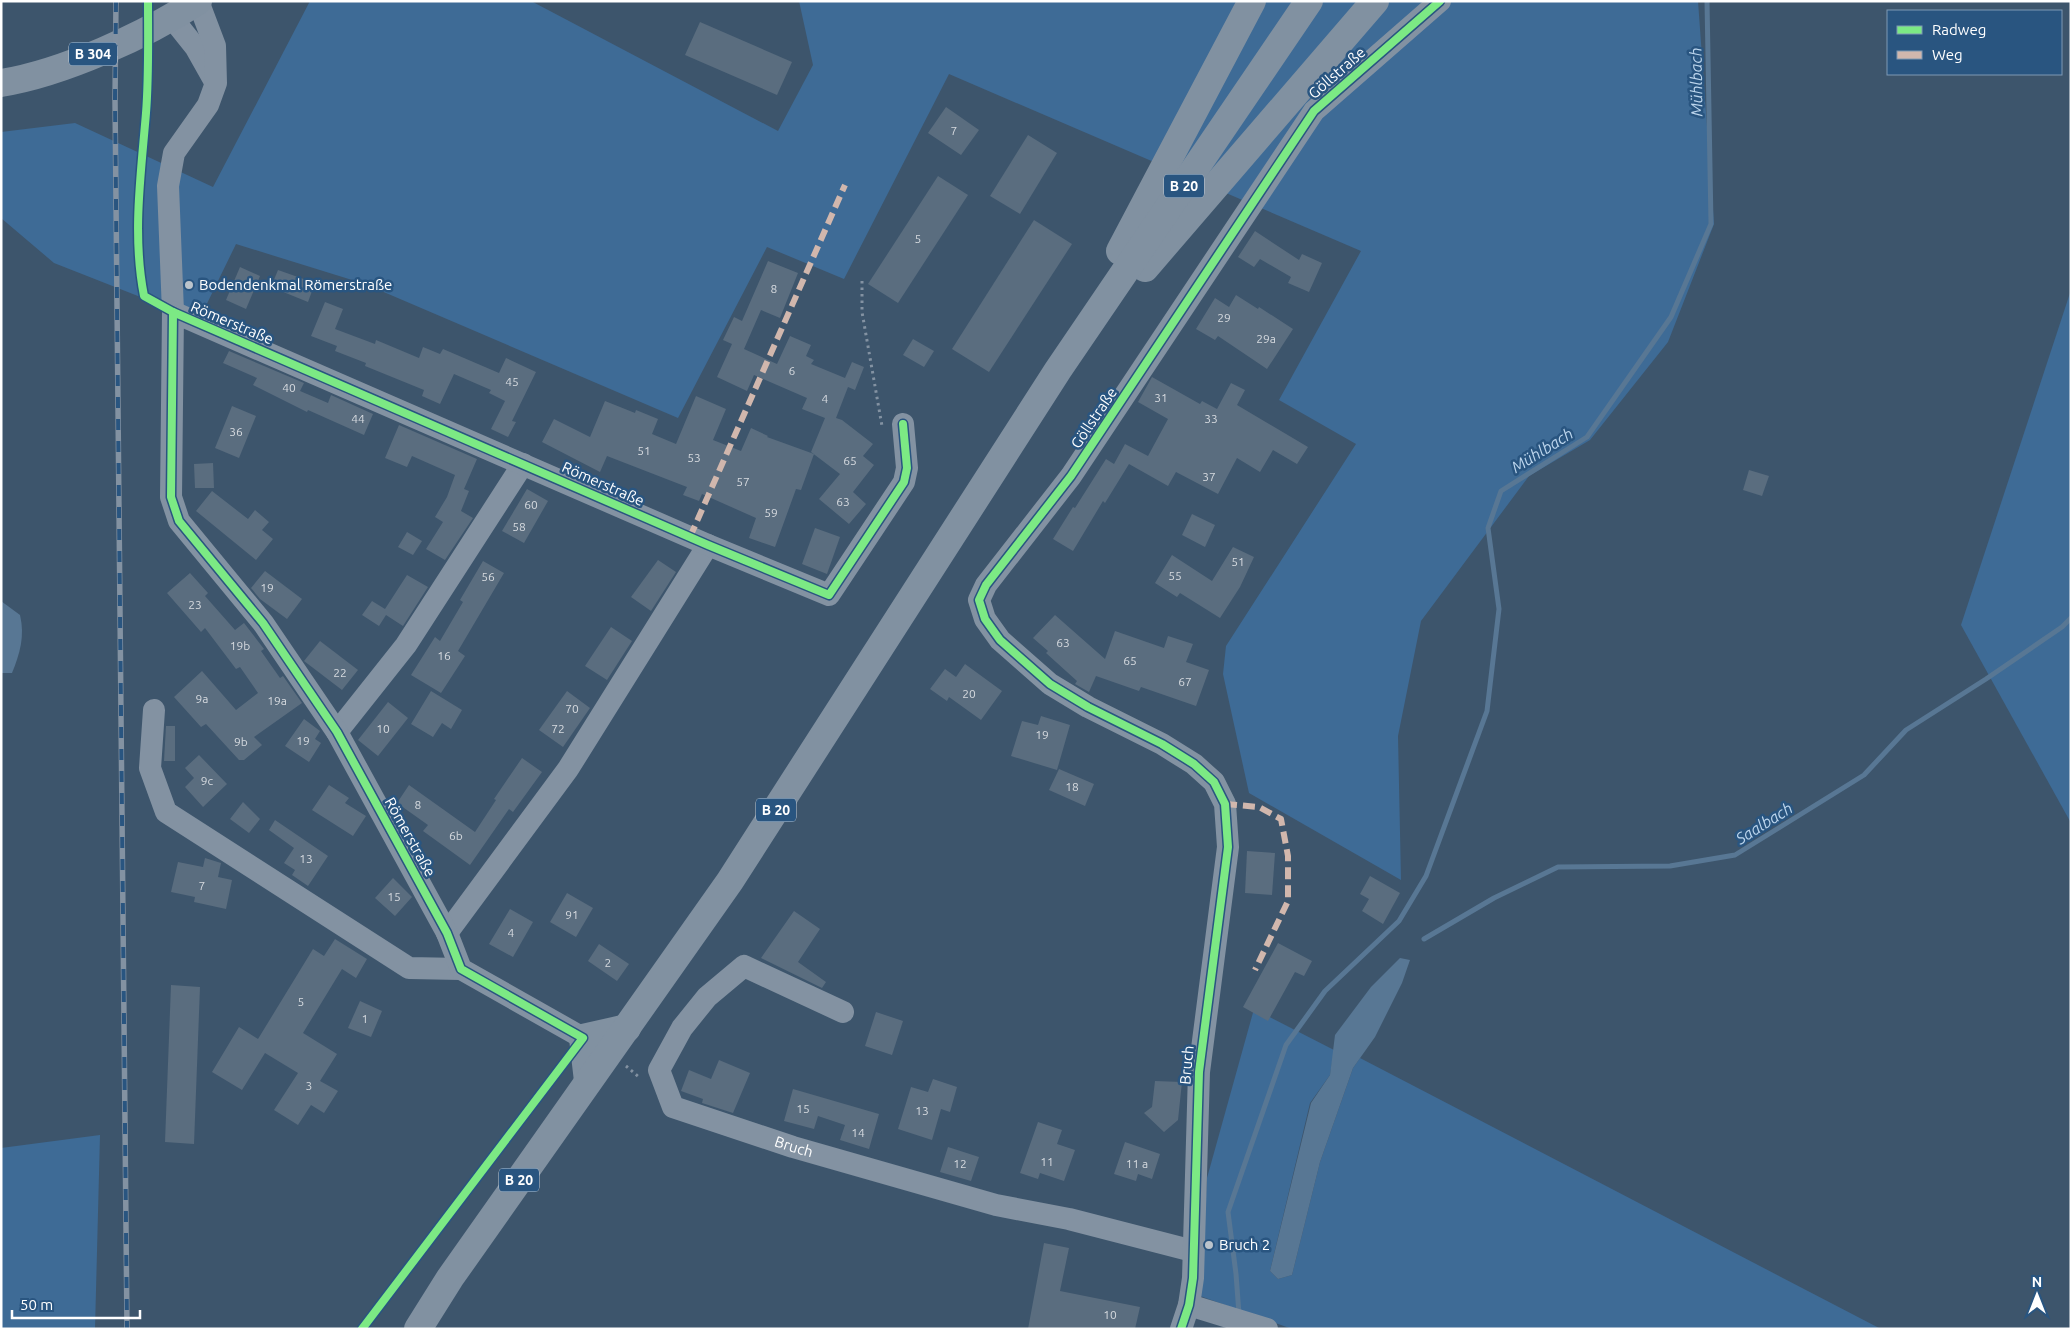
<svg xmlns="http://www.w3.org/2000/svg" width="2072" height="1330" font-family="Ubuntu,sans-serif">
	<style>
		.green { fill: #3e6b96 }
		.water { fill: #587794 }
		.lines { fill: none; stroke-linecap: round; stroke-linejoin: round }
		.stream { stroke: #587794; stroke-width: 5 }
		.building { fill: #5a6d7f }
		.path { stroke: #8392a2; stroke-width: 3; stroke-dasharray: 2.5 4; stroke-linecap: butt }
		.minor { stroke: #8392a2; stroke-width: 22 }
		.major { stroke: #8191a1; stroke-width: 28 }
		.rail-casing { stroke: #8392a2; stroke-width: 5.5 }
		.rail { stroke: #295580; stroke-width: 4; stroke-dasharray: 11; stroke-linecap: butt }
		.quiet { stroke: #d1b7ad; stroke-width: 6; stroke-dasharray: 12 6; stroke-linecap: butt }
		.cycleway-casing { stroke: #295580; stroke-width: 11 }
		.cycleway { stroke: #7ce984; stroke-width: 8 }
		.poi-dot { fill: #bbc4cc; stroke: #295580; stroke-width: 2 }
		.labels { text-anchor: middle; stroke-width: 5; stroke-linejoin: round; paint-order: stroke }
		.number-label { font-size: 12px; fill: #d6dadf }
		.shield { fill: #295580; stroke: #bfccd9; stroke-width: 1 }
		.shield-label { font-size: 14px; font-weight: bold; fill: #fff }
		.street-label { font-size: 15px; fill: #fff; stroke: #295580 }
		.poi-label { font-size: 15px; fill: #fff; stroke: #295580; text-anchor: start }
		.water-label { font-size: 16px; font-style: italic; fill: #bdd6ed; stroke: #295580 }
	</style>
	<rect width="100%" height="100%" fill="#3d556c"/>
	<g class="green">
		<path d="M 310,1 L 531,1 L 778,131 L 813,65 L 799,1 L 1698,1 L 1714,224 L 1668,342 L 1590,440 L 1529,476 L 1421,621 L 1398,736 L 1401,880 L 1249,793 L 1223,674 L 1226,646 L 1356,444 L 1279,400 L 1361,251 L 949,74 L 844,279 L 767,247 L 678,418 L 365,284 L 236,244 L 199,320 L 54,263 L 1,218 L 1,132 L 75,123 L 213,187 Z"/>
		<path d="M 2071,290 L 2071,823 L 1961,625 Z"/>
		<path d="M 1254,1009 L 1334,1050 L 1330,1075 L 1310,1103 L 1270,1271 L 1278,1279 L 1292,1275 L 1320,1162 L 1353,1068 L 1360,1058 L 1881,1329 L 1292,1329 L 1200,1296 L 1207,1178 Z"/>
		<path d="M 100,1135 L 95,1329 L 1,1329 L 1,1148 Z"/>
	</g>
	<g class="water">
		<path d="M 1,601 L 20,615 C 25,636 20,653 12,673 L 1,673 Z"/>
		<path d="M 1400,958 L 1410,960 L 1402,983 L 1375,1037 L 1353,1068 L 1320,1162 L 1292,1275 L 1278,1279 L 1270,1271 L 1311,1103 L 1330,1075 L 1335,1035 L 1371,987 Z"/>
	</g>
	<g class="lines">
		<g class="stream">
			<path d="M 1424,939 L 1494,898 L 1558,867 L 1670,866 L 1735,855 L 1864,775 L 1906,730 L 1986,679 L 2062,627 L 2071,618"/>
			<path d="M 1239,1314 L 1236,1274 L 1228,1212 L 1286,1045 L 1325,991 L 1399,921 L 1426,876 L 1487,711 L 1499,609 L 1488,528 L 1501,491 L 1587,437 L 1671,317 L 1711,224 L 1707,1"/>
		</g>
	</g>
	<g class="building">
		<path d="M 700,22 L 792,62 L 777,95 L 685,55 Z"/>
		<path d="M 946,107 L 979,130 L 961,155 L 928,133 Z"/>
		<path d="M 1028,135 L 1057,153 L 1020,214 L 990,196 Z"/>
		<path d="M 938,176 L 968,195 L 898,303 L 868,284 Z"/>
		<path d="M 1034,220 L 1072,244 L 989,372 L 952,349 Z"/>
		<path d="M 1255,231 L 1299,260 L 1302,254 L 1322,263 L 1309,292 L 1288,283 L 1291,277 L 1260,259 L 1254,267 L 1238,257 Z"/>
		<path d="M 768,261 L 798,273 L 780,318 L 761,310 L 744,349 L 777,364 L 790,336 L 811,345 L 806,356 L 814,360 L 811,364 L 845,378 L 852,362 L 864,367 L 855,390 L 848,387 L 836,418 L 842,420 L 873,444 L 863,456 L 874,465 L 853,492 L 866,504 L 849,524 L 819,499 L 840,474 L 811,452 L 825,418 L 802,409 L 807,398 L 754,375 L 747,391 L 717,377 L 732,344 L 723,340 L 734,317 L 742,321 Z"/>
		<path d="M 240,267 L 260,276 L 246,309 L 226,300 Z"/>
		<path d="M 278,270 L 315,283 L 308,302 L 271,287 Z"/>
		<path d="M 1236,295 L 1258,309 L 1259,307 L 1293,329 L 1267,369 L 1218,336 L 1215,340 L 1196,329 L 1215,298 L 1229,307 Z"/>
		<path d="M 325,302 L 343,309 L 335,329 L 375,344 L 376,340 L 419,358 L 423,347 L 440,354 L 443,349 L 499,373 L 506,358 L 536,372 L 512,421 L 516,422 L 508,437 L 491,429 L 505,401 L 489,393 L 491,390 L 454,374 L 440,404 L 422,396 L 424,390 L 365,366 L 366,363 L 335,351 L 337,346 L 311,336 Z"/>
		<path d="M 913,339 L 934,351 L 924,367 L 903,355 Z"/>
		<path d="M 229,351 L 304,383 L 300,391 L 328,403 L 331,395 L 373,414 L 364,435 L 308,410 L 307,412 L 253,385 L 257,378 L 223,363 Z"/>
		<path d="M 1152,377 L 1200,404 L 1202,401 L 1217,409 L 1231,383 L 1245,390 L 1237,405 L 1308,447 L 1297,464 L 1273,450 L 1260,472 L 1237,458 L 1218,494 L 1176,472 L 1168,486 L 1129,464 L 1105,503 L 1103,501 L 1073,551 L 1053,539 L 1073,507 L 1075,508 L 1106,459 L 1114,464 L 1125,444 L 1148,456 L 1168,419 L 1138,402 Z"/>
		<path d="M 696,396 L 726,409 L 713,440 L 741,451 L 751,428 L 768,436 L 767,437 L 814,454 L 801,490 L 796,489 L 775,547 L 749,538 L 756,518 L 702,494 L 699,501 L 683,495 L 687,487 L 607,456 L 600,472 L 542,442 L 554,419 L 590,437 L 605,401 L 635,413 L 636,410 L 658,419 L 652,434 L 676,444 Z"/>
		<path d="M 232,406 L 256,416 L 239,458 L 215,448 Z"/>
		<path d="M 399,425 L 477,459 L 464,489 L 469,491 L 461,511 L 473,518 L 445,560 L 426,549 L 443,522 L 435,517 L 447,497 L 455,475 L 412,456 L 407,467 L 385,458 Z"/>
		<path d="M 213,463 L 214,488 L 195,488 L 194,464 Z"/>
		<path d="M 1749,470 L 1769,476 L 1762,496 L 1743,490 Z"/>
		<path d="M 527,489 L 548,501 L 524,543 L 502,531 Z"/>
		<path d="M 212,491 L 248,519 L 255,510 L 269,522 L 262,530 L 273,539 L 256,560 L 196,511 Z"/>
		<path d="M 1192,514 L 1215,525 L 1205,547 L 1182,535 Z"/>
		<path d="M 815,528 L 840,537 L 827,574 L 802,564 Z"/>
		<path d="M 407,532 L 422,541 L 413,555 L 398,547 Z"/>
		<path d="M 1233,547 L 1254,557 L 1240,587 L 1220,618 L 1180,593 L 1177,597 L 1155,583 L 1172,555 L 1212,581 Z"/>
		<path d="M 658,560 L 676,572 L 651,611 L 631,597 Z"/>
		<path d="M 483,561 L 504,573 L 458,651 L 465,656 L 441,693 L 411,675 L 435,637 L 440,641 L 463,602 L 460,600 Z"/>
		<path d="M 265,571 L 302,599 L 287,619 L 260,599 L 251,588 Z"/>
		<path d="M 190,573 L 208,593 L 205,596 L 235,630 L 244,623 L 264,649 L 261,651 L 280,678 L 283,676 L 302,703 L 254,737 L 262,745 L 244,760 L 239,760 L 206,724 L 201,727 L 174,697 L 202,671 L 236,710 L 258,693 L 240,667 L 236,669 L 205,628 L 201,632 L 167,593 Z"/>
		<path d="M 407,575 L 428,587 L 403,626 L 386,615 L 379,626 L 362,615 L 372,601 L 385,609 Z"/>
		<path d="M 1055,615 L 1105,659 L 1115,631 L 1164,648 L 1168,636 L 1193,644 L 1186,662 L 1209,670 L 1196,706 L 1141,687 L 1139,691 L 1096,676 L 1089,692 L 1075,684 L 1077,681 L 1046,653 L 1048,651 L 1033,638 Z"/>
		<path d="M 611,627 L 632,641 L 607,680 L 585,666 Z"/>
		<path d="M 320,641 L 358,670 L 342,690 L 304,661 Z"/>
		<path d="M 965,664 L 1002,691 L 981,720 L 949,697 L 947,701 L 930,689 L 945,669 L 956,677 Z"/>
		<path d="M 431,691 L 462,710 L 451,729 L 442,723 L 433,737 L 411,724 Z"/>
		<path d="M 567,691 L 590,708 L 563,747 L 539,730 Z"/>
		<path d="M 388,702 L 408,718 L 378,756 L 358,740 Z"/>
		<path d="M 1041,716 L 1070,725 L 1057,770 L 1011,756 L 1022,721 L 1038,725 Z"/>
		<path d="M 304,719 L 320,731 L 315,739 L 321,743 L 309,762 L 285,746 Z"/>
		<path d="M 166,726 L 175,726 L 175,761 L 164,761 Z"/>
		<path d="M 199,755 L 227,784 L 203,807 L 185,787 L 194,778 L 185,768 Z"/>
		<path d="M 522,758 L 542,772 L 513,812 L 509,809 L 470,865 L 423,831 L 428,825 L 397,803 L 409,785 L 475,832 L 496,800 L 494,799 Z"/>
		<path d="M 1059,769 L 1094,784 L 1085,806 L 1049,790 Z"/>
		<path d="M 329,785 L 349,798 L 345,803 L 366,816 L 353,836 L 312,810 Z"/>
		<path d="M 243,802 L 260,819 L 249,833 L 230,819 Z"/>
		<path d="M 275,820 L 328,856 L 308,886 L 292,875 L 295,870 L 284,863 L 294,848 L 269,830 Z"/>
		<path d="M 1247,851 L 1275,853 L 1272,895 L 1245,893 Z"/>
		<path d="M 205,858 L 221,863 L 218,877 L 232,880 L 226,909 L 194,902 L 195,897 L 171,892 L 178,862 L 203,867 Z"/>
		<path d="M 1370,876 L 1400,893 L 1383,924 L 1362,911 L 1369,899 L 1360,894 Z"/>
		<path d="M 393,878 L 412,897 L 395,916 L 375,898 Z"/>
		<path d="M 567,893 L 593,908 L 576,937 L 550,922 Z"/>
		<path d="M 510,909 L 533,922 L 513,957 L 489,944 Z"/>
		<path d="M 794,911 L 820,929 L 798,962 L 826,982 L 822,988 L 761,958 Z"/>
		<path d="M 335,939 L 367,959 L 356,978 L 342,969 L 303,1033 L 337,1054 L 320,1081 L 338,1091 L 324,1113 L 311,1105 L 298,1125 L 274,1110 L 298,1073 L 265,1053 L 242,1090 L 212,1072 L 239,1027 L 258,1039 L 313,949 L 324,956 Z"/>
		<path d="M 1278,943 L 1312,961 L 1304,976 L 1295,972 L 1268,1021 L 1243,1007 Z"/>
		<path d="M 599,944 L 629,964 L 617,981 L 588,961 Z"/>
		<path d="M 171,985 L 200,987 L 194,1144 L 165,1142 Z"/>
		<path d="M 360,1001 L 382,1011 L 371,1037 L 348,1028 Z"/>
		<path d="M 876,1012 L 903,1021 L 892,1055 L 865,1046 Z"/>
		<path d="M 719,1060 L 750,1073 L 733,1113 L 702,1103 L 703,1099 L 681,1091 L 689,1070 L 711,1079 Z"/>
		<path d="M 933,1079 L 957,1087 L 950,1112 L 941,1109 L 932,1140 L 898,1129 L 911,1087 L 928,1092 Z"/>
		<path d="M 1155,1081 L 1182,1082 L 1178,1120 L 1164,1132 L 1144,1113 L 1152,1107 Z"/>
		<path d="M 793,1089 L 879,1114 L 869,1149 L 840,1140 L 845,1125 L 818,1116 L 814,1129 L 784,1121 Z"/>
		<path d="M 1038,1122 L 1062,1130 L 1057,1144 L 1075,1150 L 1064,1181 L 1040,1173 L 1038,1179 L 1020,1173 Z"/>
		<path d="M 1125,1142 L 1160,1154 L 1152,1179 L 1138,1174 L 1136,1181 L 1114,1174 Z"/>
		<path d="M 948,1147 L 979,1157 L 971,1181 L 940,1172 Z"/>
		<path d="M 1044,1243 L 1069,1248 L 1060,1291 L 1140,1307 L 1135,1329 L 1028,1329 Z"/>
	</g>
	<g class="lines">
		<g class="path">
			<path d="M 862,281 L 862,312 L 882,426"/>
			<path d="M 626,1066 L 640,1078"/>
		</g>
		<g class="minor">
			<path d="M 172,18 L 196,48 L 214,80"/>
			<path d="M 173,312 L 168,186 L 174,153 L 208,105 L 216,83 L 215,46 L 198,1"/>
			<path d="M 154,710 L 150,768 L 166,812 L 409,968 L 461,969"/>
			<path d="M 337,732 L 406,645 L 523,464"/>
			<path d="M 447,933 L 568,769 L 708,545"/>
			<path id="s1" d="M 843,1012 L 744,966 L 707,997 L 682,1028 L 659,1070 L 673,1107 L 793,1147 L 996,1205 L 1069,1219 L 1193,1251"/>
			<path d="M 583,1038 L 461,969 L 447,933 L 337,732 L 263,623 L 179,521 L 171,497 L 173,312 L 708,545 L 829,595 L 904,482 L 907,468 L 903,424"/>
			<path d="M 1189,1305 L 1267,1329"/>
			<path d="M 1181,1329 L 1189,1305 L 1193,1278 L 1199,1072 L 1228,847 L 1225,804 L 1214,782 L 1194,764 L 1162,744 L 1088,707 L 1050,684 L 1000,640 L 985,619 L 979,600 L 986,585 L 1071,476 L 1314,111 L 1440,1"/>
		</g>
		<g class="major">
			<path d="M 1,83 C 63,73 146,35 198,1"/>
			<path d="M 1120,251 L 1252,1"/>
			<path d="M 1145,268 L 1375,1"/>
			<path d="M 588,1081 L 583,1038 L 627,1028"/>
			<path d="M 418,1329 L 450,1278 L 730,881 L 1058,370 L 1309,1"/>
		</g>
		<defs>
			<path id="rail" d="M 116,1 L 115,99 L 127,1329"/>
		</defs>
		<use href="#rail" class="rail-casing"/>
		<use href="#rail" class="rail"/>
		<g class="quiet">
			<path d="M 690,537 L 845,185"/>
			<path d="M 1225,804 L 1259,807 L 1281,819 L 1288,856 L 1288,901 L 1255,970"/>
		</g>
		<defs>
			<g id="cycleway">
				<path d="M 148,1 C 148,38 149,76 146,113 C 141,174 132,235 144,296 L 173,312"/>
				<path d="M 362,1329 L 583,1038 L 461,969 L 447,933 L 337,732 L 263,623 L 179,521 L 171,497 L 173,312 L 708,545 L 829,595 L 904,482 L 907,468 L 903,424"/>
				<path d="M 1181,1329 L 1189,1305 L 1193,1278 L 1199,1072 L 1228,847 L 1225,804 L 1214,782 L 1194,764 L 1162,744 L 1088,707 L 1050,684 L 1000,640 L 985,619 L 979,600 L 986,585 L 1071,476 L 1314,111 L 1440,1"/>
			</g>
		</defs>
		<use href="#cycleway" class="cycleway-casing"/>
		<use href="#cycleway" class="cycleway"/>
	</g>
	<g class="poi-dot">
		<circle cx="189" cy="285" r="5"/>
		<circle cx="1209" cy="1245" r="5"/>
	</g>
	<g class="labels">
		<g class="number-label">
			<text x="954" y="135">7</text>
			<text x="918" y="243">5</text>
			<text x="774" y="293">8</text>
			<text x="1224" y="322">29</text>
			<text x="1266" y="343">29a</text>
			<text x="792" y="375">6</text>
			<text x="512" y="386">45</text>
			<text x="289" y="392">40</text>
			<text x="1161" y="402">31</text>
			<text x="825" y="403">4</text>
			<text x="358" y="423">44</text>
			<text x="1211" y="423">33</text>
			<text x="236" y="436">36</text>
			<text x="644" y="455">51</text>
			<text x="694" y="462">53</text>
			<text x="850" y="465">65</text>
			<text x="1209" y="481">37</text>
			<text x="743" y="486">57</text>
			<text x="843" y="506">63</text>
			<text x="531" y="509">60</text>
			<text x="771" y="517">59</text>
			<text x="519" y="531">58</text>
			<text x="1238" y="566">51</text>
			<text x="1175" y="580">55</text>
			<text x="488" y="581">56</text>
			<text x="267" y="592">19</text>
			<text x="195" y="609">23</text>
			<text x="1063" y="647">63</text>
			<text x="240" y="650">19b</text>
			<text x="444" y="660">16</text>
			<text x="1130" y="665">65</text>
			<text x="340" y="677">22</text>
			<text x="1185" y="686">67</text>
			<text x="969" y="698">20</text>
			<text x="202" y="703">9a</text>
			<text x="277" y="705">19a</text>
			<text x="572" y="713">70</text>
			<text x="383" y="733">10</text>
			<text x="558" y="733">72</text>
			<text x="1042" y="739">19</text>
			<text x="303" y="745">19</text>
			<text x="241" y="746">9b</text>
			<text x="207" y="785">9c</text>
			<text x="1072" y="791">18</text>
			<text x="418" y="809">8</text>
			<text x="456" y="840">6b</text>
			<text x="306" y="863">13</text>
			<text x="202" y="890">7</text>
			<text x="394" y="901">15</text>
			<text x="572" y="919">91</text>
			<text x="511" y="937">4</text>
			<text x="608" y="967">2</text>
			<text x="301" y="1006">5</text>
			<text x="365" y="1023">1</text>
			<text x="309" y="1090">3</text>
			<text x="803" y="1113">15</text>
			<text x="922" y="1115">13</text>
			<text x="858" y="1137">14</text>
			<text x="1047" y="1166">11</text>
			<text x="960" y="1168">12</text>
			<text x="1137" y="1168">11 a</text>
			<text x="1110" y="1319">10</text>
		</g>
		<g class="shield">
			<rect x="69" y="42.5" width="48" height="23" rx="4"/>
			<rect x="1164" y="174.5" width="40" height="23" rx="4"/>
			<rect x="756" y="798.5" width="40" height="23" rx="4"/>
			<rect x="499" y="1168.5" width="40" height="23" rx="4"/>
		</g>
		<g class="shield-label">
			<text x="93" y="59">B 304</text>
			<text x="1184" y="191">B 20</text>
			<text x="776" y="815">B 20</text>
			<text x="519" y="1185">B 20</text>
		</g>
		<g class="street-label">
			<text transform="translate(1337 73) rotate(-41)" y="5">Göllstraße</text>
			<text transform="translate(232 323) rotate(23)" y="5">Römerstraße</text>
			<text transform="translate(1094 418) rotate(-56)" y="5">Göllstraße</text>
			<text transform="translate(603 484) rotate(24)" y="5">Römerstraße</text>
			<text transform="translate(410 837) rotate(61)" y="5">Römerstraße</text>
			<text transform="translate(1187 1065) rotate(-85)" y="5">Bruch</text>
			<text dy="5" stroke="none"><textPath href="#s1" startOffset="412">Bruch</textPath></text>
		</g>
		<g class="poi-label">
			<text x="199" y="290">Bodendenkmal Römerstraße</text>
			<text x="1219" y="1250">Bruch 2</text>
		</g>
		<g class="water-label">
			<text transform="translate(1696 82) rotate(-91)" y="6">Mühlbach</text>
			<text transform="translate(1542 450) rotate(-32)" y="6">Mühlbach</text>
			<text transform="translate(1764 823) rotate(-32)" y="6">Saalbach</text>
		</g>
	</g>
	<rect width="2072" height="1330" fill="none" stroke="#ffffff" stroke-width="5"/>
	<rect x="1887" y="10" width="175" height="65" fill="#295580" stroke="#7f99b3"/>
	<rect x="1897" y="26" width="25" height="8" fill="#7ce984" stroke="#7f99b3"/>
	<text x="1932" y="35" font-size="15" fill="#ffffff">Radweg</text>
	<rect x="1897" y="51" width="25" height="8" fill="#d1b7ad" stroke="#7f99b3"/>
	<text x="1932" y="60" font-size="15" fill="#ffffff">Weg</text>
	<g transform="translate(2037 1295)" stroke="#295580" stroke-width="4" paint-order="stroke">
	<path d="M0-4L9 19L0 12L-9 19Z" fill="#ffffff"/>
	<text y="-8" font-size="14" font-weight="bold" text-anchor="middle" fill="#ffffff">N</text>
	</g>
	<path d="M12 1310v8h128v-8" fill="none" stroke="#ffffff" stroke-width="2.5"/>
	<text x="20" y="1310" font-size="15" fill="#ffffff" stroke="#295580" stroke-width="4" paint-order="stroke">50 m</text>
</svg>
